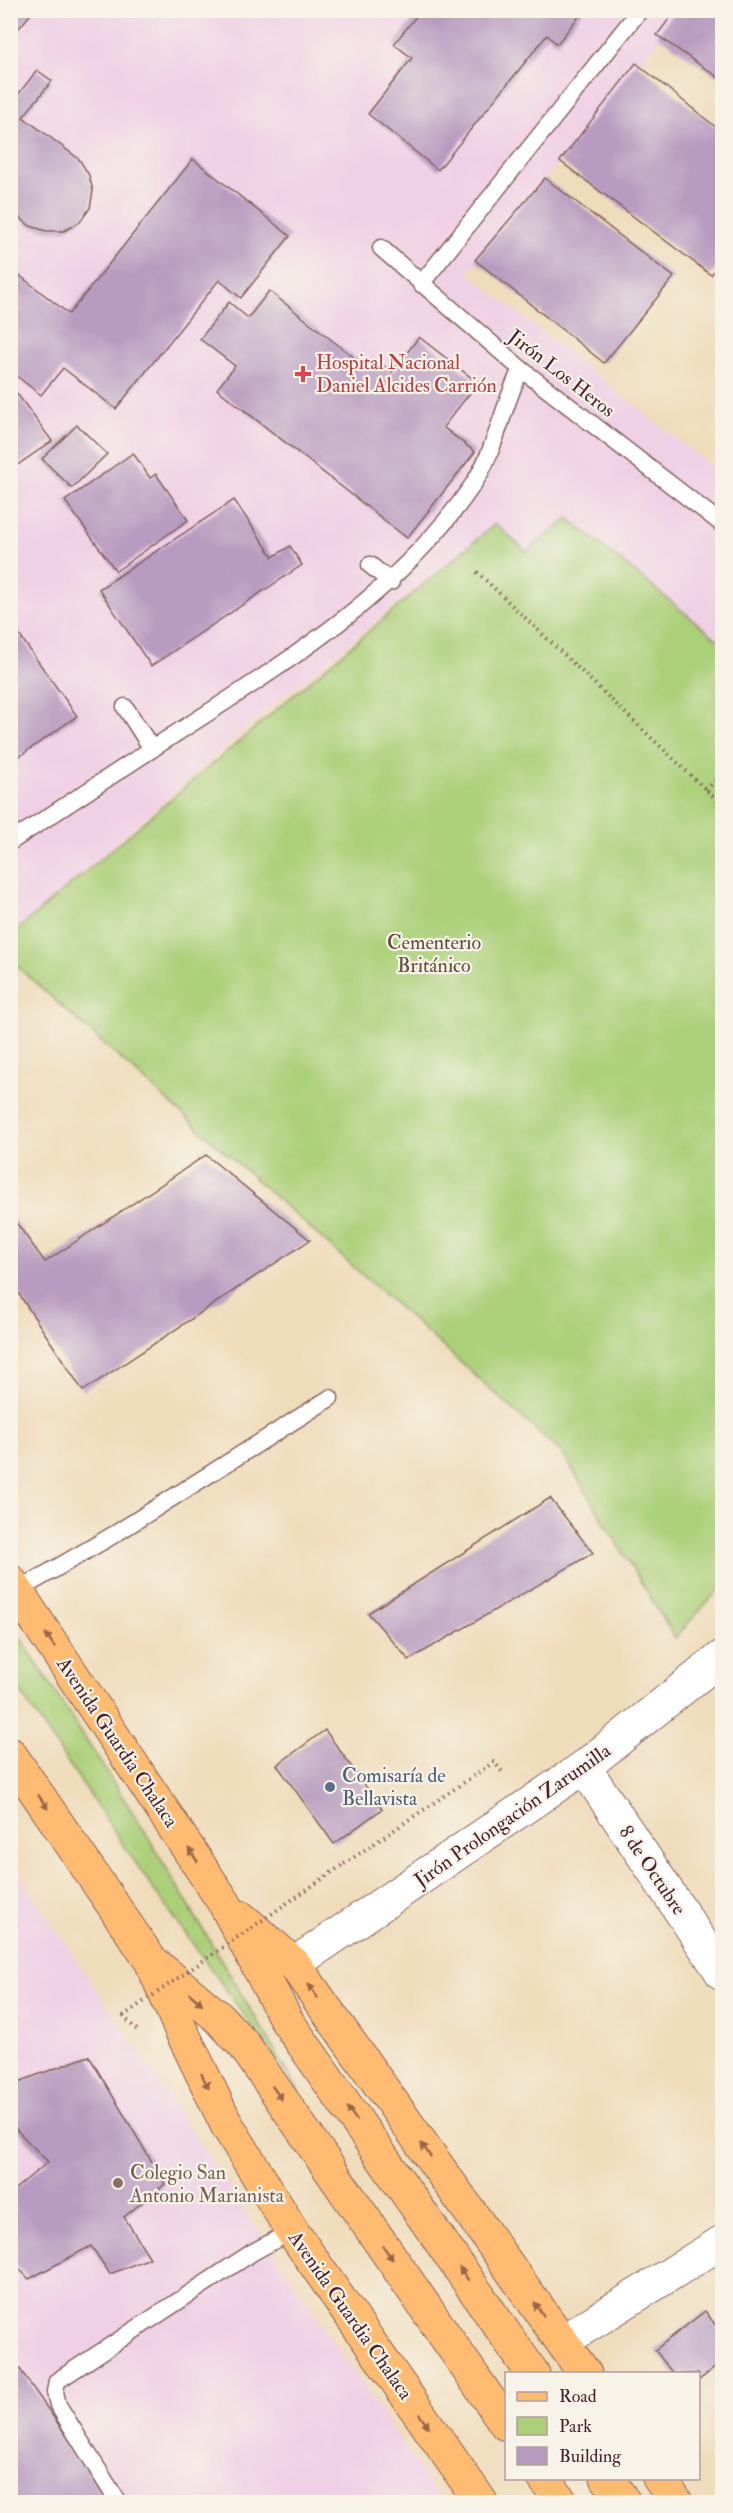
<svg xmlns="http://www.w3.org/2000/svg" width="733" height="2513" font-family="'IM FELL Double Pica',serif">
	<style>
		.built { fill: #f0d0e5 }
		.green { fill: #acd079; stroke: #7b7852; stroke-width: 1.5 }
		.building { fill: #b89bc0 }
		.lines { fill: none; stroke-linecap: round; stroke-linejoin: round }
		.service-casing { stroke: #84615d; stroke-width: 19 }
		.minor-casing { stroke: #84615d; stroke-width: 35 }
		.primary-casing { stroke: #84615d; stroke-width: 35 }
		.path { stroke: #84615d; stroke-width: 4; stroke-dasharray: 1.5 4.5; stroke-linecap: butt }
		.service { stroke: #fff; stroke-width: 16 }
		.minor { stroke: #fff; stroke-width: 33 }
		.primary { stroke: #ffbb71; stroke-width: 33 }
		.path-bridge { stroke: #84615d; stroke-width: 4; stroke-dasharray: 1.5 4.5; stroke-linecap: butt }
		.oneway { fill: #9b654a }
		.health-dot { fill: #e0444e; stroke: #f7f3e8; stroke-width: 2 }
		.service-dot { fill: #5c6f8a; stroke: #f7f3e8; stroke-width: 2 }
		.education-dot { fill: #8d6e63; stroke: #f7f3e8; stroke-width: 2 }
		.labels { text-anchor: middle; stroke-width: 4.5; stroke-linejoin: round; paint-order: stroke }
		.health-label { font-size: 20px; fill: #be3a42; stroke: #f7f3e8; text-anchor: start }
		.street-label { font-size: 20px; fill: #4a1f2b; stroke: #f7f3e8 }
		.park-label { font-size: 20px; fill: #624b3e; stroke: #f7f3e8 }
		.service-label { font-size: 20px; fill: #4e5e75; stroke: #f7f3e8; text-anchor: start }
		.education-label { font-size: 20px; fill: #785e54; stroke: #f7f3e8; text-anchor: start }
	</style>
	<rect width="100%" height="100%" fill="#f7f3e8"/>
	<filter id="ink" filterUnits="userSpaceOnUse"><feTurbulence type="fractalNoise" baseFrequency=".0167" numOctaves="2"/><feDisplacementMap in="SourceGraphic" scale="12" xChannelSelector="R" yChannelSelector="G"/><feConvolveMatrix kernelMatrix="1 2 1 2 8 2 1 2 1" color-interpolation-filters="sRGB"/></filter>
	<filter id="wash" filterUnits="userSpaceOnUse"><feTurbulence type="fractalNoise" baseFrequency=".008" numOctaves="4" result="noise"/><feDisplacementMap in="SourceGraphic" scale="24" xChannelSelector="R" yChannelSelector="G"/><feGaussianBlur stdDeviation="1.35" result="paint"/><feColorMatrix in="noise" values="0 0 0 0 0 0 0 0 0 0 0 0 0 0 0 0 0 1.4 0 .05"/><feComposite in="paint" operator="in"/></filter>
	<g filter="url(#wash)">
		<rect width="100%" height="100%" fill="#efdcba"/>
		<g class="built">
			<path d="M 11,11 L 683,11 L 468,273 L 722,475 L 722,643 L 568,519 L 527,552 L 495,524 L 272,706 L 11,935 Z"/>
			<path d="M 11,1863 L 442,2502 L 11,2502 Z"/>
		</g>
		<g class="green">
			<path d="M 568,518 L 722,643 L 722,1586 L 675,1638 L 563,1454 L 11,961 L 11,935 L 495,524 L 527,552 Z"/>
			<path d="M 11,1623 L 145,1832 L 299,2091 L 152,1887 L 11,1678 Z"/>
		</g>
		<g id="blocks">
			<g class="building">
				<path d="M 10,10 L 34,10 L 10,39 Z"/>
				<path d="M 421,10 L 584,10 L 557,44 L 547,35 L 438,170 L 368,114 L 412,58 L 394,44 Z"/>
				<path d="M 676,10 L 722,10 L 722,80 L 657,35 Z"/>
				<path d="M 636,63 L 722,132 L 722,260 L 711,275 L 560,161 Z"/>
				<path d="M 37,70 L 52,81 L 23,117 L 79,159 L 89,175 L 93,191 L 90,208 L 80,222 L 64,231 L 46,231 L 30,226 L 10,210 L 10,105 Z"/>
				<path d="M 193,159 L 290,236 L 241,298 L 219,280 L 116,409 L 63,368 L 41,395 L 10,371 L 10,268 L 69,314 Z"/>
				<path d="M 545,178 L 674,277 L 604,363 L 475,260 Z"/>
				<path d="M 269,291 L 369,369 L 376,360 L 392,372 L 419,337 L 478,383 L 443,427 L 475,452 L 407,538 L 217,389 L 235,366 L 200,339 L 229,302 L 248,318 Z"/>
				<path d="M 10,384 L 52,441 L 10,470 Z"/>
				<path d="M 77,425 L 107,454 L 72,488 L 42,459 Z"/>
				<path d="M 133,453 L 150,478 L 156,474 L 188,520 L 116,571 L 65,501 Z"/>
				<path d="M 234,500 L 273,557 L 290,546 L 302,565 L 151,666 L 99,589 Z"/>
				<path d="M 10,622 L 77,716 L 10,763 Z"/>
				<path d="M 206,1155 L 310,1240 L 83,1391 L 13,1285 L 10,1286 L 10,1214 L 45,1262 Z"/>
				<path d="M 550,1498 L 593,1553 L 409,1660 L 368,1613 Z"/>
				<path d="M 325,1730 L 382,1809 L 334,1844 L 277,1765 Z"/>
				<path d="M 89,2056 L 165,2184 L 124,2217 L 150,2258 L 110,2274 L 91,2246 L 29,2279 L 10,2259 L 10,2193 L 48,2162 L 10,2123 L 10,2085 Z"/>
				<path d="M 705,2311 L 722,2334 L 722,2362 L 698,2381 L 698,2374 L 673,2374 L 655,2350 Z"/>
				<path d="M 10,2355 L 113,2502 L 10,2502 Z"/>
			</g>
		</g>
	</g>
	<g filter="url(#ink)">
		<use href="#blocks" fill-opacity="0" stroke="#84615d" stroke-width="1.5"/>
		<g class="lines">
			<defs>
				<g id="service">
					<path d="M 381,248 L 521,369 L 722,524"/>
					<path d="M 421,284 L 640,10"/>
					<path d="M 370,565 L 391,582"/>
					<path d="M 152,749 C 268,673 392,603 472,486 C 496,451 502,407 521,369"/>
					<path d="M 10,842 L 152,749 L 125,707"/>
					<path d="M 17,1591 L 115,1534 L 330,1398"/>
					<path d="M 118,2502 L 58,2405 L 55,2392 L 57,2381 L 253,2252 L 292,2231"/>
				</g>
				<g id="minor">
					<path d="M 584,1767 L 722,1973"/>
					<path d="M 294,1964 L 584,1767 L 722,1657"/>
					<path d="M 563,2341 L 722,2242"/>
				</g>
				<g id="primary">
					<path d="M 10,1581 L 225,1904 L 287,2021 L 533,2374"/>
					<path d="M 10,1754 L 151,1961 L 180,2028 L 227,2125 L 292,2231 L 481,2502"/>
					<path d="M 240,1917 L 294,1964 L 585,2374"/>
					<path d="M 156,1965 L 219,2018 L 244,2045 L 506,2424"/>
					<path d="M 544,2478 L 561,2502"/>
					<path d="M 607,2478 L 624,2502"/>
					<path d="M 659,2478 L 676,2502"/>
				</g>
			</defs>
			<use href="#service" class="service-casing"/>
			<use href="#minor" class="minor-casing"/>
			<use href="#primary" class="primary-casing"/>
			<g class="path">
				<path d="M 477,572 L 722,805"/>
				<path d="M 706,790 L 722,774"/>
				<path d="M 344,1864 L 494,1762 L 504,1774"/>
				<path d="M 123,2016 L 137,2030"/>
			</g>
			<use href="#service" class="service"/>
			<use href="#minor" class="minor"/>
			<use href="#primary" class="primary"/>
			<path class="path-bridge" d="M 123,2016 L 344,1864"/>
		</g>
		<defs><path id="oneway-solid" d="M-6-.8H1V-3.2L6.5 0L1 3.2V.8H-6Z" transform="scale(1.5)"/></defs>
		<g class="oneway">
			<use href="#oneway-solid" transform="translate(50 1640) rotate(-124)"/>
			<use href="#oneway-solid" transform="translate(43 1802) rotate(56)"/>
			<use href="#oneway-solid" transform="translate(193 1855) rotate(-124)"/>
			<use href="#oneway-solid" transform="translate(313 1991) rotate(-125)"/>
			<use href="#oneway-solid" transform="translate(196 1999) rotate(40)"/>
			<use href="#oneway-solid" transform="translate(205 2081) rotate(64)"/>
			<use href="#oneway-solid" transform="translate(277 2093) rotate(55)"/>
			<use href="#oneway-solid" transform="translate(352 2114) rotate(-125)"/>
			<use href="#oneway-solid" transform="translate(426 2150) rotate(-125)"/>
			<use href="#oneway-solid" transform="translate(388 2253) rotate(55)"/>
			<use href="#oneway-solid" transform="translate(464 2274) rotate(-125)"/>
			<use href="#oneway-solid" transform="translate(539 2309) rotate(-125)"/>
			<use href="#oneway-solid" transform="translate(424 2421) rotate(55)"/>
		</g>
	</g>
	<path class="health-dot" d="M300 365h6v6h6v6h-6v6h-6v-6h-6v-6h6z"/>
	<circle class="service-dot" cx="330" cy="1787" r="6"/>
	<circle class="education-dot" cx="118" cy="2183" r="6"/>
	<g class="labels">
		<g class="health-label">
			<text x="316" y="369">Hospital Nacional<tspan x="316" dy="23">Daniel Alcides Carrión</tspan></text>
		</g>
		<g class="street-label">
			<text transform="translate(562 373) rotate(38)" y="7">Jirón Los Heros</text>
			<text transform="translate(118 1742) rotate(56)" y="7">Avenida Guardia Chalaca</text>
			<text transform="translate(512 1815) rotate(-35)" y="7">Jirón Prolongación Zarumilla</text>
			<text transform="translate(653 1870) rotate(56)" y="7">8 de Octubre</text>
			<text transform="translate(351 2315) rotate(55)" y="7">Avenida Guardia Chalaca</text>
		</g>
		<g class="park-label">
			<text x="434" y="949">Cementerio<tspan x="434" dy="23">Británico</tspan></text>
		</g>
		<g class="service-label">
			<text x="342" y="1782">Comisaría de<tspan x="342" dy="23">Bellavista</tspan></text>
		</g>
		<g class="education-label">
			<text x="130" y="2179">Colegio San<tspan x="130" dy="23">Antonio Marianista</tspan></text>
		</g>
	</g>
	<rect width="733" height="2513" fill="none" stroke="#f7f3e8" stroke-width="36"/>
	<rect x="505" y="2372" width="195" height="108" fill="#f7f3e8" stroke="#b29e9c" stroke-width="1.5"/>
	<rect x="517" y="2392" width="30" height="9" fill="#ffbb71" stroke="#b29e9c" stroke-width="1.5"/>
	<text x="559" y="2402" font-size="18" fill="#4a1f2b">Road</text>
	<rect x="517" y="2417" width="30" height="18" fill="#acd079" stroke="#b29e9c" stroke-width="1.5"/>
	<text x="559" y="2432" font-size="18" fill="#4a1f2b">Park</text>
	<rect x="517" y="2447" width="30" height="18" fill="#b89bc0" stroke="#b29e9c" stroke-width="1.5"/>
	<text x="559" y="2462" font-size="18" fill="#4a1f2b">Building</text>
</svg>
